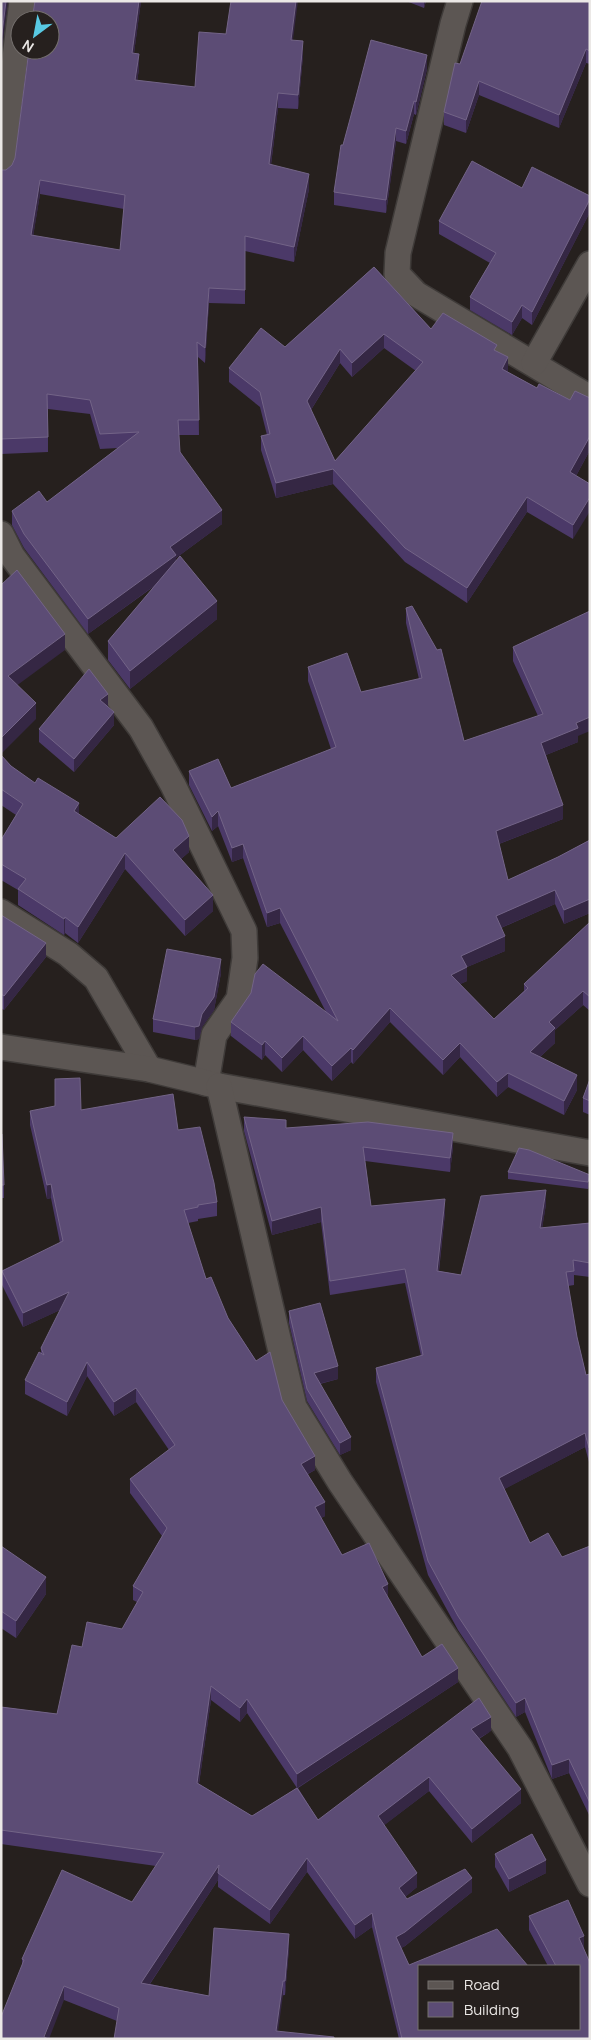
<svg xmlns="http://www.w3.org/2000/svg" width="591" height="2040" font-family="Manrope,sans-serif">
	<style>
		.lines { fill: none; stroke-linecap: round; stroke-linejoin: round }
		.street-casing { stroke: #3f3b39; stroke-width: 28 }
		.street { stroke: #5c5653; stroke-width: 25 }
		.wall { fill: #4b3968; fill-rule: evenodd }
		.shaded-wall { fill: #352744 }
		.building { fill: #5c4c75; stroke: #736487; fill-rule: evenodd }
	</style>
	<rect width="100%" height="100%" fill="#26201e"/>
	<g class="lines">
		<defs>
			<g id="street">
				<path d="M 460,1 L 453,24 L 398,253 L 397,274 L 416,294 L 590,398"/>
				<path d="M 1,171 L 22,1"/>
				<path d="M 534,363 L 590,264"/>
				<path d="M 1,534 L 12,556 L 141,728 L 173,785 L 244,931 L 245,958 L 239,999 L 214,1035 L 206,1083"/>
				<path d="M 1,912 L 68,954 L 96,978 L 149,1069"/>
				<path d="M 1,1047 L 149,1069 L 219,1086 L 590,1153"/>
				<path d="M 219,1086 L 294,1407 L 340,1482 L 520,1748 L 590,1884"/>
			</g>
		</defs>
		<use href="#street" class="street-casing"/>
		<use href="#street" class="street"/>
	</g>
	<g class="wall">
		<path d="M 35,1 L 141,1 L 134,53 L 139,69 L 137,81 L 195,87 L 293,40 L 303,56 L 298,109 L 278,108 L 271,165 L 309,189 L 294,262 L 245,251 L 245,304 L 209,303 L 205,363 L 198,357 L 199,435 L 179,435 L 180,452 L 222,524 L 176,558 L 176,560 L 217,619 L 130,689 L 108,660 L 108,641 L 156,585 L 88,634 L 24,548 L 12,525 L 12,511 L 47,502 L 118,448 L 100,449 L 90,414 L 48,409 L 48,452 L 1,454 L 1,170 L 6,170 L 12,165 L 15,158 ZM 40,194 L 124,209 L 120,250 L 33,236 Z"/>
		<path d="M 406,1 L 426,1 L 424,8 Z"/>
		<path d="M 590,1 L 590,64 L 586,63 L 559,128 L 479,95 L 466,133 L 444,125 L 444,112 L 460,64 Z"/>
		<path d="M 427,69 L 416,115 L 414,114 L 406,144 L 396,141 L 386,213 L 334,205 L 334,192 L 343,145 Z"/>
		<path d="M 522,188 L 590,196 L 590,212 L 532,325 L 522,318 L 512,335 L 470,310 L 470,297 L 490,263 L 439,234 L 439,221 Z"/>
		<path d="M 374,267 L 431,329 L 497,352 L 508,372 L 537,388 L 570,400 L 590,398 L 590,450 L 576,476 L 573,539 L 527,512 L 467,603 L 405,562 L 333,484 L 276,498 L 261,450 L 261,436 L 267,435 L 260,407 L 229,382 L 229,368 L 285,347 ZM 384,348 L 416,371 L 335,461 L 311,410 L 340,363 L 352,377 Z"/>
		<path d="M 590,365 L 590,381 L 589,381 L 589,366 Z"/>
		<path d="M 406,608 L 464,741 L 538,716 L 513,661 L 513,647 L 578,736 L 578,742 L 546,755 L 563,819 L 499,844 L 508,880 L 558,857 L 590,840 L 590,913 L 564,924 L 555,904 L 501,928 L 505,951 L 467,967 L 467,981 L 460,984 L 494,1019 L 524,991 L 524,984 L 590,922 L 590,1011 L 583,1005 L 555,1030 L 555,1043 L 540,1057 L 577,1090 L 564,1115 L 508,1087 L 497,1097 L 460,1057 L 443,1075 L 390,1022 L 353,1064 L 351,1062 L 332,1081 L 303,1050 L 282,1072 L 265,1055 L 262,1060 L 231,1036 L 231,1022 L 326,1012 L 280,923 L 267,927 L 243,858 L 232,862 L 218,826 L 212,831 L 189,785 L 189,771 L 231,788 L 331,749 L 308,681 L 308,667 L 361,692 L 419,679 L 406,623 Z"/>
		<path d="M 108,707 L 114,725 L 74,772 L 39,742 L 39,729 Z"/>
		<path d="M 1,755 L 11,766 L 79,815 L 116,838 L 189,852 L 181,859 L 213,911 L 185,936 L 125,869 L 78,943 L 65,933 L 64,935 L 18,905 L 18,890 L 1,880 L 1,840 L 16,815 L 1,805 Z"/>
		<path d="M 1,915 L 46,957 L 4,1010 L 1,1008 Z"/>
		<path d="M 221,973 L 214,1010 L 202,1027 L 199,1039 L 195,1040 L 153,1032 L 153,1019 Z"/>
		<path d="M 590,1079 L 590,1115 L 583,1112 L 583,1098 Z"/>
		<path d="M 81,1110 L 178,1130 L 217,1202 L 217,1216 L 198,1219 L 198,1221 L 188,1223 L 206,1279 L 228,1318 L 282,1400 L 315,1470 L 308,1474 L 325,1516 L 321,1518 L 342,1555 L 388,1598 L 422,1657 L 458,1682 L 298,1788 L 318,1820 L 491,1731 L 479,1739 L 521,1803 L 472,1843 L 429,1791 L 384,1825 L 417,1887 L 405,1897 L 407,1899 L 472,1892 L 405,1946 L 401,1948 L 409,1965 L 420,1966 L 580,2029 L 580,1966 L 548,1966 L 529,1930 L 529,1916 L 584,1949 L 590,2039 L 399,2039 L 372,1927 L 355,1939 L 307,1872 L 270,1924 L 218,1887 L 218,1880 L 150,1984 L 209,1996 L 289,1948 L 285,1995 L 117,2021 L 64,2000 L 22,1966 L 22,1959 L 132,1902 L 156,1866 L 1,1844 L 1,1707 L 57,1714 L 82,1647 L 122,1629 L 137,1602 L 133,1600 L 133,1586 L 162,1536 L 130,1493 L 130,1479 L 169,1450 L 136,1402 L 114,1416 L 87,1376 L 67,1416 L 25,1394 L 25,1380 L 41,1353 L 41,1348 L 60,1310 L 23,1327 L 2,1285 L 2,1271 L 60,1243 L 51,1198 L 47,1199 L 30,1125 L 30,1111 ZM 211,1700 L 240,1722 L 247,1713 L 297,1788 L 252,1816 L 199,1784 Z"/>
		<path d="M 244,1117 L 286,1128 L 453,1147 L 450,1172 L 365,1161 L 371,1206 L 445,1213 L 439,1271 L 461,1275 L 546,1204 L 542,1228 L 590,1223 L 590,1277 L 574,1275 L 574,1285 L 568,1286 L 577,1337 L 586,1375 L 590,1374 L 590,1462 L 589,1462 L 585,1447 L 504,1489 L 530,1543 L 562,1557 L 590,1546 L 590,1817 L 569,1773 L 552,1779 L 525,1712 L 516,1717 L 458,1630 L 428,1575 L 376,1382 L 376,1368 L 421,1356 L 405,1283 L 330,1295 L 321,1222 L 272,1235 L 244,1131 Z"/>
		<path d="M 1,1134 L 4,1185 L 4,1198 L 1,1198 Z"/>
		<path d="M 508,1172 L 590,1182 L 588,1189 L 508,1179 Z"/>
		<path d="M 289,1311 L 338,1379 L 320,1384 L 351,1450 L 340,1455 L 307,1401 L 289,1323 Z"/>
		<path d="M 1,1546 L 46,1594 L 16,1638 L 1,1628 Z"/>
		<path d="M 495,1854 L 546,1873 L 509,1892 L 495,1867 Z"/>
	</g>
	<g class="shaded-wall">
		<path d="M 6,1 L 8,1 L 1,56 L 1,42 Z"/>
		<path d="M 139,1 L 141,1 L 132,68 L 132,53 Z"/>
		<path d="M 296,1 L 298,1 L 291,55 L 291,40 Z"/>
		<path d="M 424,1 L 426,1 L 424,8 Z"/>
		<path d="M 303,41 L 303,56 L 298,109 L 298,95 Z"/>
		<path d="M 586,49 L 586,63 L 559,128 L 559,115 Z"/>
		<path d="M 139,54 L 139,69 L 135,95 L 135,80 Z"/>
		<path d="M 427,55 L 427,69 L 416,115 L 416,102 Z"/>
		<path d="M 479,81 L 479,95 L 466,133 L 466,120 Z"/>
		<path d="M 278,93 L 278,108 L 269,179 L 269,164 Z"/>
		<path d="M 414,101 L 414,114 L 406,144 L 406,131 Z"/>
		<path d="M 396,128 L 396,141 L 386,213 L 386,200 Z"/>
		<path d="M 309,174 L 309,189 L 294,262 L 294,247 Z"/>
		<path d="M 40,180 L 40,194 L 31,250 L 31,235 Z"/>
		<path d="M 590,199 L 590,212 L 532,325 L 532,312 Z"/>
		<path d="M 209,288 L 209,303 L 205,363 L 205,348 Z"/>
		<path d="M 522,305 L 522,318 L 512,335 L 512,322 Z"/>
		<path d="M 384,334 L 384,348 L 352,377 L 352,363 Z"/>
		<path d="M 340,349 L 340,363 L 307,416 L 307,401 Z"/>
		<path d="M 508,357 L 508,372 L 502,369 Z"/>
		<path d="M 590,436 L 590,450 L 570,487 L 570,472 Z"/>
		<path d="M 333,469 L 333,484 L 276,498 L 276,483 Z"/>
		<path d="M 527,497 L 527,512 L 467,603 L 467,588 Z"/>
		<path d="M 590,497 L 590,511 L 573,539 L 573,525 Z"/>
		<path d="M 222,510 L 222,524 L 176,558 L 176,570 L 88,634 L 88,619 L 170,547 Z"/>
		<path d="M 217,601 L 217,619 L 130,689 L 130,671 Z"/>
		<path d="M 65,634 L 65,650 L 8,692 L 8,676 Z"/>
		<path d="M 108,694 L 108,708 L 100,700 Z"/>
		<path d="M 36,703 L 36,719 L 1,754 L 1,738 Z"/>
		<path d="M 114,712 L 114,725 L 74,772 L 74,759 Z"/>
		<path d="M 590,717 L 590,731 L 578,736 L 578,742 L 541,757 L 541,743 L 576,723 Z"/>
		<path d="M 79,803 L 79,819 L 74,811 Z"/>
		<path d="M 563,805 L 563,819 L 496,845 L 496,831 Z"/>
		<path d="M 218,811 L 218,826 L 212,831 L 212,817 Z"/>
		<path d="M 189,836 L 189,852 L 173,866 L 173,850 Z"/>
		<path d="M 243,844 L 243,858 L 232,862 L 232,848 Z"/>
		<path d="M 125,853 L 125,869 L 78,943 L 78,927 Z"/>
		<path d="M 555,890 L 555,904 L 496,930 L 496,916 Z"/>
		<path d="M 213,895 L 213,911 L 185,936 L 185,920 Z"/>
		<path d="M 590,899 L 590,913 L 564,924 L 564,910 Z"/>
		<path d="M 280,908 L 280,923 L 267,927 L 267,913 Z"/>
		<path d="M 65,917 L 65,933 L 64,935 L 64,919 Z"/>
		<path d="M 505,936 L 505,951 L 467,967 L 467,981 L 451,989 L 451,975 L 461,956 Z"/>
		<path d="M 46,943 L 46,957 L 4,1010 L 4,996 Z"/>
		<path d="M 221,959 L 221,973 L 214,1010 L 202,1027 L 199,1039 L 195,1040 L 195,1027 L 202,1014 Z"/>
		<path d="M 583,991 L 583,1005 L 555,1030 L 555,1043 L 530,1066 L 530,1052 L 549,1022 Z"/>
		<path d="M 390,1008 L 390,1022 L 353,1064 L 353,1050 Z"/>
		<path d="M 303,1036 L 303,1050 L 282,1072 L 282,1058 Z"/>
		<path d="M 265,1041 L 265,1055 L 262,1060 L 262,1045 Z"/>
		<path d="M 460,1043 L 460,1057 L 443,1075 L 443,1060 Z"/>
		<path d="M 351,1048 L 351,1062 L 332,1081 L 332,1066 Z"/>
		<path d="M 508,1073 L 508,1087 L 497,1097 L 497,1082 Z"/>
		<path d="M 577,1075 L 577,1090 L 564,1115 L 564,1101 Z"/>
		<path d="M 453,1133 L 453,1147 L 450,1172 L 450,1158 Z"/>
		<path d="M 590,1175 L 590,1182 L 588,1189 L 588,1182 Z"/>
		<path d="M 51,1184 L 51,1198 L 47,1199 L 47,1185 Z"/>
		<path d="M 546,1190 L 546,1204 L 540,1242 L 540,1228 Z"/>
		<path d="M 445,1199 L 445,1213 L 437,1285 L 437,1271 Z"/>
		<path d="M 321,1207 L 321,1222 L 272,1235 L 272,1221 Z"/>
		<path d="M 69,1292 L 69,1306 L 23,1327 L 23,1313 Z"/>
		<path d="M 87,1362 L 87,1376 L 67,1416 L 67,1402 Z"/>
		<path d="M 338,1366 L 338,1379 L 314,1385 L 314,1373 Z"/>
		<path d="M 136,1388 L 136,1402 L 114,1416 L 114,1402 Z"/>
		<path d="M 585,1433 L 585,1447 L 499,1492 L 499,1478 Z"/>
		<path d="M 351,1437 L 351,1450 L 340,1455 L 340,1443 Z"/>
		<rect x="589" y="1448" width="1" height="14"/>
		<path d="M 315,1456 L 315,1470 L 301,1477 L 301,1464 Z"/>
		<path d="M 325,1502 L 325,1516 L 315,1521 L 315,1507 Z"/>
		<path d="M 46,1577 L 46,1594 L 16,1638 L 16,1621 Z"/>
		<path d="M 388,1584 L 388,1598 L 382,1587 Z"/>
		<path d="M 458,1668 L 458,1682 L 297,1788 L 297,1774 Z"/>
		<path d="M 211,1686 L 211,1700 L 197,1797 L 197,1783 Z"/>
		<path d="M 525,1698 L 525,1712 L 516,1717 L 516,1703 Z"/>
		<path d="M 247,1699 L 247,1713 L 240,1722 L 240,1708 Z"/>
		<path d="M 491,1717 L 491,1731 L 471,1743 L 471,1729 Z"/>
		<path d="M 569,1759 L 569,1773 L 552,1779 L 552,1765 Z"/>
		<path d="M 429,1777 L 429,1791 L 378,1830 L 378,1816 Z"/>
		<path d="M 521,1789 L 521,1803 L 472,1843 L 472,1829 Z"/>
		<path d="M 307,1858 L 307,1872 L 270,1924 L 270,1910 Z"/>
		<path d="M 546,1860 L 546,1873 L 509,1892 L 509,1879 Z"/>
		<path d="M 219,1865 L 218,1880 L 141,1997 L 141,1983 Z"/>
		<path d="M 417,1873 L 417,1887 L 399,1902 L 399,1888 Z"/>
		<path d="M 472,1878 L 472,1892 L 405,1946 L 396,1951 L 396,1937 Z"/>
		<path d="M 372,1913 L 372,1927 L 355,1939 L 355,1925 Z"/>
		<path d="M 289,1934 L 289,1948 L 285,1995 L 285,1981 Z"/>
		<path d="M 584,1936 L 584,1950 L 579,1938 Z"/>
		<path d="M 283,1981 L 283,1995 L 277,2039 L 276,2031 Z"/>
		<path d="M 64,1986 L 64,2000 L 49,2039 L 44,2039 Z"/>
	</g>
	<g class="building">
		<path d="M 1,1 L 6,1 L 1,42 Z"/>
		<path d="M 35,1 L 139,1 L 132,53 L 139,54 L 135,80 L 195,87 L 199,32 L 226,34 L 231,1 L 296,1 L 291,40 L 303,41 L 298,95 L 278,93 L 269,164 L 309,174 L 294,247 L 245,236 L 245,290 L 209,288 L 205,348 L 197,342 L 199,420 L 178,420 L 180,452 L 222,510 L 170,547 L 176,555 L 88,619 L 24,534 L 12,511 L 39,491 L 47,502 L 139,432 L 100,434 L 90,400 L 47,394 L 48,437 L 1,439 L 1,170 L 6,170 L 12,165 L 15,158 L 29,50 L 50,50 L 50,20 L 32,20 ZM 40,180 L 125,195 L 120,250 L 31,235 Z"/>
		<path d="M 482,1 L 590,1 L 590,51 L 586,49 L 559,115 L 479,81 L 466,120 L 444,112 L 455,63 L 460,64 Z"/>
		<path d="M 371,40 L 427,55 L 416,102 L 414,101 L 406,131 L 396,128 L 386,200 L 334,192 L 341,145 L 343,145 L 356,97 Z"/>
		<path d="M 472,161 L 522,188 L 532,167 L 590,196 L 590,199 L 532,312 L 522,305 L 512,322 L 470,297 L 496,253 L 439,221 Z"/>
		<path d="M 374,267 L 431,329 L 443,313 L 497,345 L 494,350 L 508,357 L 502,369 L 537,388 L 539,384 L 570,400 L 575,391 L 590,398 L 590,436 L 570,472 L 590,484 L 590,497 L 573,525 L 527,497 L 467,588 L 405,548 L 333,469 L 276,483 L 261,436 L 270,434 L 260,392 L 229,368 L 261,328 L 285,347 ZM 384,334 L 423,362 L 335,461 L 307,401 L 340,349 L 352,363 Z"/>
		<path d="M 180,556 L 217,601 L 130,671 L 108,641 Z"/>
		<path d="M 17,570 L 65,634 L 8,676 L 36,703 L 1,738 L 1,585 Z"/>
		<path d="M 412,606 L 437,650 L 441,649 L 464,741 L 543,714 L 513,647 L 590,611 L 590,717 L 576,723 L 578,728 L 541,743 L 563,805 L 496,831 L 508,880 L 558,857 L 590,840 L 590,899 L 564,910 L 555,890 L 496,916 L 505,936 L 461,956 L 467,967 L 451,975 L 494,1019 L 528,988 L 524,984 L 590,922 L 590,997 L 583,991 L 549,1022 L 555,1028 L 530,1052 L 577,1075 L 564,1101 L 508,1073 L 497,1082 L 460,1043 L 443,1060 L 390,1008 L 353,1050 L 351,1048 L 332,1066 L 303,1036 L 282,1058 L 265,1041 L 262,1045 L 231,1022 L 251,993 L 255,974 L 263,964 L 338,1021 L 280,908 L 267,913 L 243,844 L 232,848 L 218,811 L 212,817 L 189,771 L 218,759 L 231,788 L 336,747 L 308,667 L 347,653 L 361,692 L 422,678 L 406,608 Z"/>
		<path d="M 89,669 L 108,694 L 100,700 L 114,712 L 74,759 L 39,729 Z"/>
		<path d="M 1,755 L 11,766 L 35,783 L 38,778 L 79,803 L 74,811 L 116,838 L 160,797 L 182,820 L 189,836 L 173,850 L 213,895 L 185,920 L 125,853 L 78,927 L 65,917 L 64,919 L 18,889 L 26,879 L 1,864 L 1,840 L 23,804 L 1,789 Z"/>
		<path d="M 1,915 L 46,943 L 4,996 L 1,994 Z"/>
		<path d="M 167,949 L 221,959 L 214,997 L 202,1014 L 199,1026 L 195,1027 L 153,1019 Z"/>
		<path d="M 80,1078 L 81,1110 L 173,1094 L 178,1130 L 200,1127 L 214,1183 L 217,1202 L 198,1205 L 198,1207 L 184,1210 L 206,1279 L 211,1277 L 228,1318 L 256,1361 L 270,1352 L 282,1400 L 315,1456 L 301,1464 L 325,1502 L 315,1507 L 342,1555 L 369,1543 L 388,1584 L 382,1587 L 422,1657 L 442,1644 L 458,1668 L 297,1774 L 247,1699 L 240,1708 L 211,1686 L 197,1783 L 252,1816 L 297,1788 L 318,1820 L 479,1698 L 491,1717 L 471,1729 L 521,1789 L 472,1829 L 429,1777 L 378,1816 L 417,1873 L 399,1888 L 407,1899 L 465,1869 L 472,1878 L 405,1932 L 396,1937 L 409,1965 L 497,1929 L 528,1966 L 420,1966 L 420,2029 L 580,2029 L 580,1966 L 556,1966 L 529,1916 L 568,1900 L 584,1936 L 579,1938 L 590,1963 L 590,2039 L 402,2039 L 372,1913 L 355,1925 L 307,1858 L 270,1910 L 218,1873 L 219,1865 L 141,1983 L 209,1996 L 214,1928 L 289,1934 L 285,1981 L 283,1981 L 276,2031 L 334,2037 L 334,2039 L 114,2039 L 119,2008 L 64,1986 L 44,2037 L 48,2039 L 1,2039 L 1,2017 L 24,1960 L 22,1959 L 62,1870 L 132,1902 L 164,1853 L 1,1830 L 1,1707 L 57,1714 L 72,1645 L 82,1647 L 87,1622 L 122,1629 L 143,1592 L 133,1586 L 167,1528 L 130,1479 L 175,1445 L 136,1388 L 114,1402 L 87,1362 L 67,1402 L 25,1380 L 39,1352 L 44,1355 L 41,1348 L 69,1292 L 23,1313 L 2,1271 L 63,1241 L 51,1184 L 47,1185 L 30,1111 L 55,1106 L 55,1079 Z"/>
		<path d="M 590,1079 L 590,1101 L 583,1098 Z"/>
		<path d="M 244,1117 L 286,1120 L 286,1128 L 368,1122 L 453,1133 L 450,1158 L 363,1147 L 371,1206 L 445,1199 L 437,1271 L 461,1275 L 481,1196 L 546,1190 L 540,1228 L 590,1223 L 590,1263 L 573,1260 L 574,1271 L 566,1272 L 577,1337 L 586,1375 L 590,1374 L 590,1448 L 589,1448 L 585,1433 L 499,1478 L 530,1543 L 548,1533 L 562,1557 L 590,1546 L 590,1803 L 569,1759 L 552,1765 L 525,1698 L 516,1703 L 458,1616 L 428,1561 L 376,1368 L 423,1355 L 405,1269 L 330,1281 L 321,1207 L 272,1221 Z"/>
		<path d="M 1,1134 L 2,1134 L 4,1185 L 1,1185 Z"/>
		<path d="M 519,1148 L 529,1150 L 590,1175 L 588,1182 L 508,1172 Z"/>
		<path d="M 320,1303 L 338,1366 L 314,1373 L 351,1437 L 340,1443 L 307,1389 L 289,1311 Z"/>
		<path d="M 1,1546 L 46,1577 L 16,1621 L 1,1611 Z"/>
		<path d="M 532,1834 L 546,1860 L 509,1879 L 495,1854 Z"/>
	</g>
	<rect width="591" height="2040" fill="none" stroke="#ebe8e6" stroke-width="5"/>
	<rect x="418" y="1965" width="162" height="65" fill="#26201e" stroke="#75706e"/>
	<rect x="428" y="1981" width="25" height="8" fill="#5c5653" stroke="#75706e"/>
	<text x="464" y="1990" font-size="15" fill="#ebe8e6">Road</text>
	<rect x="428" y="2002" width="25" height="15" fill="#5c4c75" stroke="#75706e"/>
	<text x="464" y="2015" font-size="15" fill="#ebe8e6">Building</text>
	<g transform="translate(35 35) rotate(212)"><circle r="24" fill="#26201e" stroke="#75706e"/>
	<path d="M0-4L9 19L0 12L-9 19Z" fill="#58c9e3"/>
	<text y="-8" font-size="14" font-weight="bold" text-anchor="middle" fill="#ebe8e6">N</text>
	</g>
</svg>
